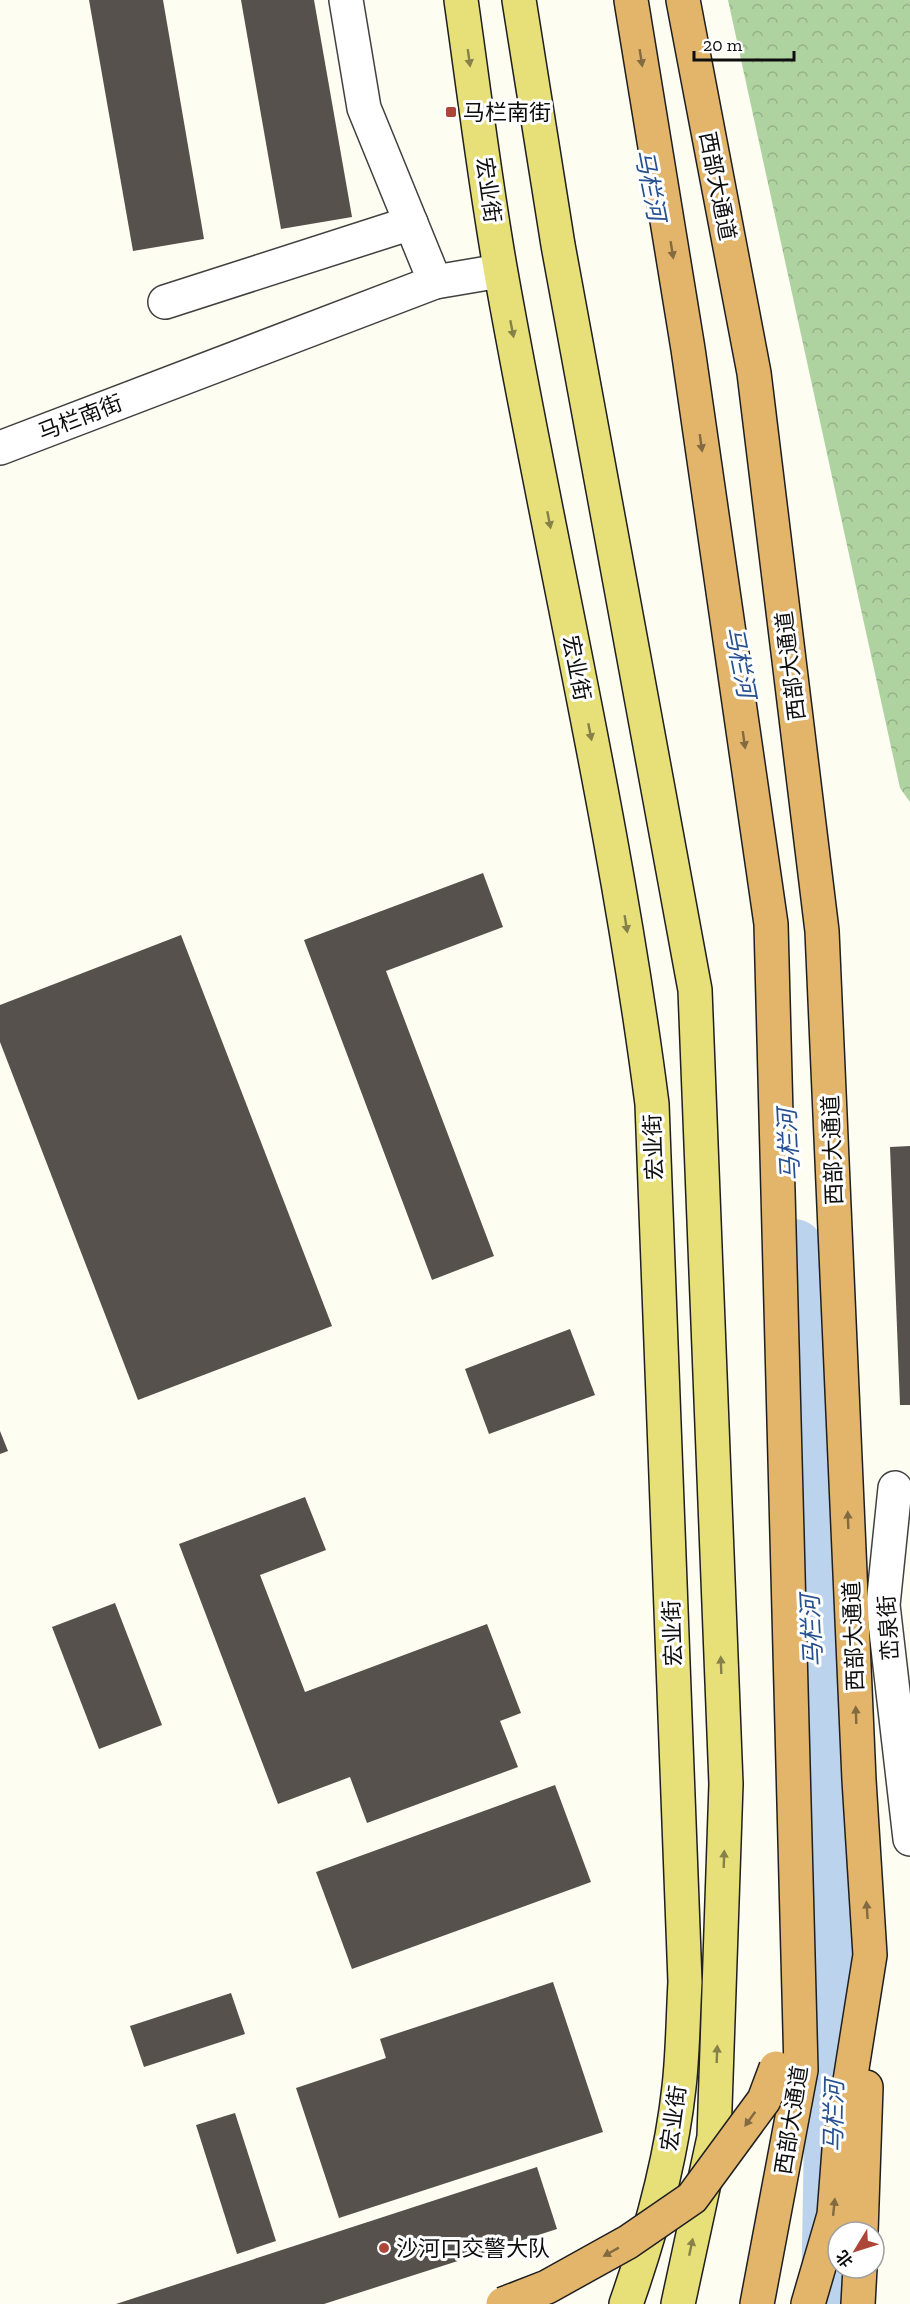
<svg xmlns="http://www.w3.org/2000/svg" width="910" height="2304" font-family="'Zilla Slab','Noto Sans SC',serif">
	<style>
		.forest { fill: url(#forest-crowns) }
		.lines { fill: none; stroke-linecap: round; stroke-linejoin: round }
		.river { stroke: #bcd3ee; stroke-width: 60 }
		.building { fill: #56514c }
		.minor-casing { stroke: #414141; stroke-width: 36 }
		.major-casing { stroke: #1f1f1f; stroke-width: 36 }
		.highway-casing { stroke: #1f1f1f; stroke-width: 36 }
		.minor { stroke: #fff; stroke-width: 33 }
		.major { stroke: #e7df78; stroke-width: 33 }
		.highway { stroke: #e2b56b; stroke-width: 33 }
		.highway-bridge-casing { stroke: #1f1f1f; stroke-width: 36; stroke-linecap: butt }
		.highway-bridge { stroke: #e2b56b; stroke-width: 33 }
		.oneway { fill: #858148 }
		.oneway2 { fill: #836a41 }
		.poi-dot { fill: #ad4638; stroke: #fff; stroke-width: 2 }
		.labels { text-anchor: middle; stroke-width: 6; stroke-linejoin: round; paint-order: stroke }
		.poi-label { font-size: 22px; fill: #0e0e0e; stroke: #fff; text-anchor: start }
		.street-label { font-size: 22px; fill: #0e0e0e; stroke: #fff }
		.water-label { font-size: 24px; font-style: italic; fill: #275190; stroke: #fff }
	</style>
	<defs>
		<pattern id="forest-crowns" width="20" height="18" patternUnits="userSpaceOnUse" patternTransform="scale(1.5)"><rect width="20" height="18" fill="#aed2a0"/><path d="M2 6a3 3 0 1 1 6 0M12 15a3 3 0 1 1 6 0" fill="none" stroke="#94b389"/></pattern>
	</defs>
	<rect width="100%" height="100%" fill="#fdfdf1"/>
	<path class="forest" d="M 728,0 L 910,0 L 910,802 L 900,788 Z"/>
	<g class="lines">
		<path class="river" d="M 794,1249 L 819,1773 L 836,2022 L 831,2304"/>
	</g>
	<g class="building">
		<path d="M 89,0 L 163,0 L 204,239 L 133,251 Z"/>
		<path d="M 241,0 L 314,0 L 352,217 L 281,229 Z"/>
		<path d="M 483,873 L 503,927 L 386,971 L 494,1256 L 432,1280 L 304,940 Z"/>
		<path d="M 181,935 L 332,1326 L 138,1400 L 0,1042 L 0,1005 Z"/>
		<path d="M 910,1146 L 910,1405 L 900,1405 L 890,1147 Z"/>
		<path d="M 570,1329 L 595,1395 L 489,1434 L 465,1369 Z"/>
		<path d="M 0,1431 L 8,1451 L 0,1454 Z"/>
		<path d="M 305,1497 L 326,1550 L 260,1575 L 305,1692 L 487,1624 L 521,1713 L 500,1721 L 518,1767 L 367,1823 L 350,1777 L 278,1804 L 179,1544 Z"/>
		<path d="M 115,1603 L 162,1725 L 99,1749 L 52,1627 Z"/>
		<path d="M 555,1785 L 591,1882 L 352,1969 L 316,1872 Z"/>
		<path d="M 553,1982 L 603,2132 L 339,2218 L 296,2088 L 386,2058 L 380,2039 Z"/>
		<path d="M 231,1993 L 245,2034 L 144,2067 L 130,2026 Z"/>
		<path d="M 235,2113 L 276,2241 L 237,2254 L 196,2125 Z"/>
		<path d="M 537,2167 L 557,2229 L 324,2304 L 116,2304 Z"/>
	</g>
	<g class="lines">
		<defs>
			<g id="minor">
				<path d="M 346,0 L 364,108 L 435,282"/>
				<path d="M 165,302 L 411,223"/>
				<path d="M 0,448 L 435,282 L 500,271"/>
				<path d="M 895,1488 L 883,1605 L 910,1839"/>
			</g>
			<g id="major">
				<path d="M 461,0 C 474,91 485,183 501,273 C 550,550 616,824 652,1104 L 685,1982 C 683,2017 683,2052 679,2087 C 671,2161 651,2233 626,2304"/>
				<path d="M 519,0 L 558,245 L 695,990 L 726,1784 L 714,2137 L 678,2304"/>
			</g>
			<g id="highway">
				<path d="M 631,0 L 688,349 L 771,924 L 801,2070 L 757,2304"/>
				<path d="M 683,0 L 754,373 L 822,931 L 859,1780 L 870,1955 L 839,2150 L 834,2215 L 808,2304"/>
				<path d="M 861,2232 L 866,2087"/>
				<path d="M 858,2304 L 860,2268"/>
			</g>
		</defs>
		<use href="#minor" class="minor-casing"/>
		<use href="#major" class="major-casing"/>
		<use href="#highway" class="highway-casing"/>
		<use href="#minor" class="minor"/>
		<use href="#major" class="major"/>
		<use href="#highway" class="highway"/>
		<defs>
			<path id="highway-bridge" d="M 503,2304 L 547,2287 L 628,2242 L 692,2198 L 764,2100 L 776,2068"/>
		</defs>
		<use href="#highway-bridge" class="highway-bridge-casing"/>
		<use href="#highway-bridge" class="highway-bridge"/>
	</g>
	<defs><path id="oneway-solid" d="M-6-.8H1V-3.2L6.5 0L1 3.2V.8H-6Z" transform="scale(1.5)"/></defs>
	<g class="oneway">
		<use href="#oneway-solid" transform="translate(469 58) rotate(82)"/>
		<use href="#oneway-solid" transform="translate(512 329) rotate(79)"/>
		<use href="#oneway-solid" transform="translate(549 520) rotate(79)"/>
		<use href="#oneway-solid" transform="translate(590 732) rotate(79)"/>
		<use href="#oneway-solid" transform="translate(626 924) rotate(81)"/>
		<use href="#oneway-solid" transform="translate(721 1665) rotate(-92)"/>
		<use href="#oneway-solid" transform="translate(724 1859) rotate(-88)"/>
		<use href="#oneway-solid" transform="translate(717 2054) rotate(-88)"/>
		<use href="#oneway-solid" transform="translate(691 2247) rotate(-78)"/>
	</g>
	<g class="oneway2">
		<use href="#oneway-solid" transform="translate(641 58) rotate(81)"/>
		<use href="#oneway-solid" transform="translate(672 250) rotate(81)"/>
		<use href="#oneway-solid" transform="translate(701 443) rotate(82)"/>
		<use href="#oneway-solid" transform="translate(744 740) rotate(82)"/>
		<use href="#oneway-solid" transform="translate(848 1520) rotate(-92)"/>
		<use href="#oneway-solid" transform="translate(856 1715) rotate(-92)"/>
		<use href="#oneway-solid" transform="translate(867 1910) rotate(-94)"/>
		<use href="#oneway-solid" transform="translate(750 2119) rotate(126)"/>
		<use href="#oneway-solid" transform="translate(834 2207) rotate(-84)"/>
		<use href="#oneway-solid" transform="translate(611 2252) rotate(151)"/>
	</g>
	<g class="poi-dot">
		<rect x="445" y="106" width="12" height="12" rx="3"/>
		<circle cx="384" cy="2248" r="6"/>
	</g>
	<g class="labels">
		<g class="poi-label">
			<text x="463" y="120">马栏南街</text>
			<text x="396" y="2256">沙河口交警大队</text>
		</g>
		<g class="street-label">
			<text transform="translate(718 186) rotate(79)" y="8">西部大通道</text>
			<text transform="translate(489 190) rotate(82)" y="8">宏业街</text>
			<text transform="translate(80 417) rotate(-21)" y="8">马栏南街</text>
			<text transform="translate(790 666) rotate(-97)" y="8">西部大通道</text>
			<text transform="translate(577 668) rotate(79)" y="8">宏业街</text>
			<text transform="translate(653 1147) rotate(-92)" y="8">宏业街</text>
			<text transform="translate(832 1150) rotate(-92)" y="8">西部大通道</text>
			<text transform="translate(888 1628) rotate(-94)" y="8">峦泉街</text>
			<text transform="translate(672 1633) rotate(-92)" y="8">宏业街</text>
			<text transform="translate(853 1636) rotate(-92)" y="8">西部大通道</text>
			<text transform="translate(673 2118) rotate(-82)" y="8">宏业街</text>
			<text transform="translate(791 2120) rotate(-81)" y="8">西部大通道</text>
		</g>
		<g class="water-label">
			<text transform="translate(650 185) rotate(79)" y="8">马栏河</text>
			<text transform="translate(740 662) rotate(79)" y="8">马栏河</text>
			<text transform="translate(789 1145) rotate(-93)" y="8">马栏河</text>
			<text transform="translate(812 1631) rotate(-93)" y="8">马栏河</text>
			<text transform="translate(834 2116) rotate(-89)" y="8">马栏河</text>
		</g>
	</g>
	<g transform="translate(856 2250) rotate(232)"><circle r="28" fill="#ffffff" stroke="#9f9f9f" stroke-width="1.5"/>
	<path d="M0-4.5L10 22L0 15L-10 22Z" fill="#ad4638"/>
	<text y="-9" font-size="16" font-weight="bold" text-anchor="middle" fill="#0e0e0e">北</text>
	</g>
	<path d="M694 51v9h100v-9" fill="none" stroke="#0e0e0e" stroke-width="3"/>
	<text x="703" y="51" font-size="18" fill="#0e0e0e" stroke="#ffffff" stroke-width="4.5" paint-order="stroke">20 m</text>
</svg>
